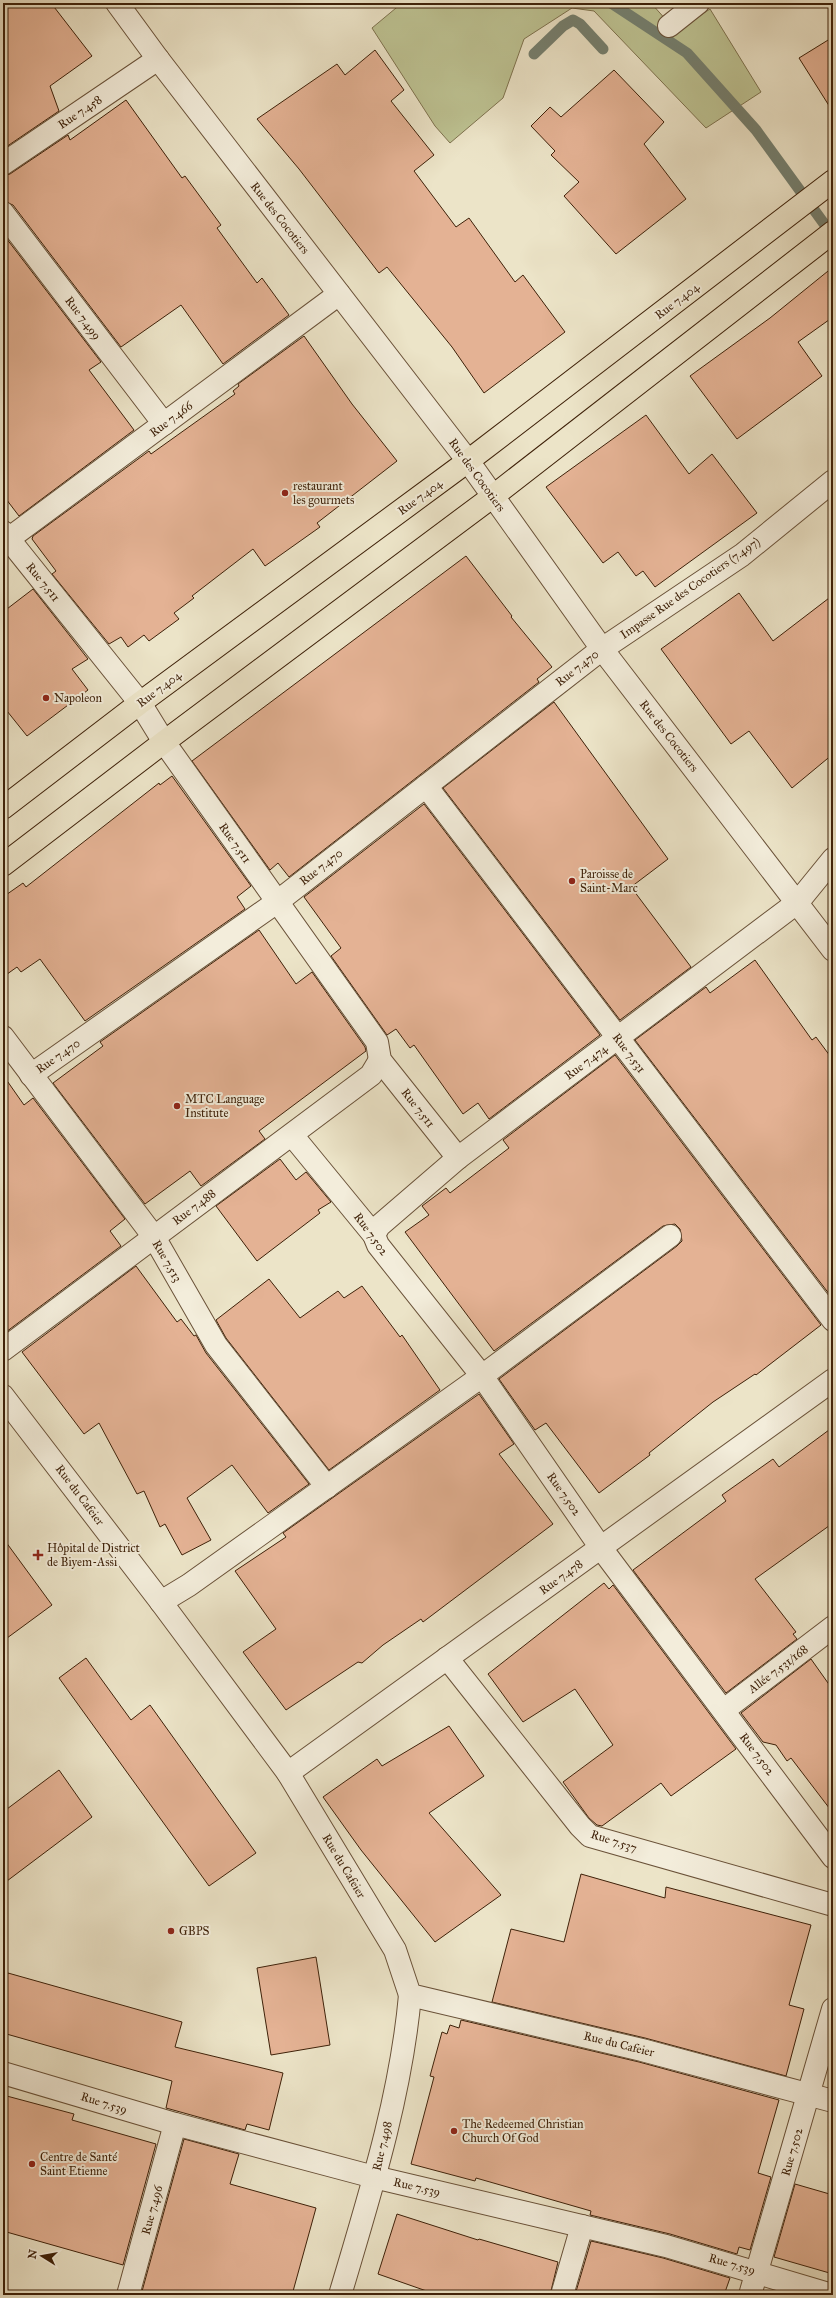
<svg xmlns="http://www.w3.org/2000/svg" width="836" height="2298" font-family="'IM FELL Great Primer',serif">
	<style>
		.green { fill: #bdc292; stroke: #7e724e }
		.lines { fill: none; stroke-linecap: round; stroke-linejoin: round }
		.stream { stroke: #758070; stroke-width: 11 }
		.building { fill: #e4b294; stroke: #3e2109 }
		.minor-casing { stroke: #6a5239; stroke-width: 24 }
		.major-casing { stroke: #3e2109; stroke-width: 24 }
		.minor { stroke: #f3eddb; stroke-width: 22 }
		.major { stroke: #ece4c8; stroke-width: 22 }
		.poi-dot { fill: #8f2418; stroke: #f3eddb; stroke-width: 1.5 }
		.labels { text-anchor: middle; stroke-width: 4; stroke-linejoin: round; paint-order: stroke }
		.street-label { font-size: 12px; fill: #3e2109; stroke: #f3eddb }
		.poi-label { font-size: 12px; fill: #3e2109; stroke: #f3eddb; text-anchor: start }
	</style>
	<rect width="100%" height="100%" fill="#ece4c8"/>
	<filter id="stains"><feTurbulence type="fractalNoise" baseFrequency=".005" numOctaves="4"/><feColorMatrix values="0 0 0 0 .2 0 0 0 0 .09 0 0 0 0 .02 0 0 0 .5 -.17"/></filter>
	<radialGradient id="worn" r=".72"><stop offset=".6" stop-color="#630" stop-opacity="0"/><stop offset="1" stop-color="#630" stop-opacity=".3"/></radialGradient>
	<path class="green" d="M 402,3 L 651,3 L 676,31 L 710,9 L 761,92 L 706,128 L 594,11 L 572,8 L 524,39 L 503,98 L 450,143 L 435,126 L 372,28 Z"/>
	<g class="lines">
		<g class="stream">
			<path d="M 611,3 L 687,53 L 756,130 L 833,236"/>
			<path d="M 534,54 L 563,26 L 573,20 L 580,24 L 603,49"/>
		</g>
	</g>
	<g class="building">
		<path d="M 3,3 L 51,3 L 92,56 L 50,86 L 59,111 L 3,149 Z"/>
		<path d="M 833,37 L 833,112 L 799,58 Z"/>
		<path d="M 375,50 L 404,90 L 391,101 L 434,155 L 414,171 L 456,227 L 469,218 L 515,282 L 523,275 L 565,332 L 484,393 L 452,347 L 387,267 L 379,273 L 299,169 L 257,119 L 337,64 L 345,75 Z"/>
		<path d="M 614,70 L 664,122 L 644,144 L 686,199 L 616,254 L 564,196 L 579,182 L 551,155 L 555,151 L 531,126 L 550,107 L 561,117 Z"/>
		<path d="M 126,100 L 182,178 L 185,176 L 221,225 L 217,228 L 257,283 L 262,278 L 289,315 L 223,364 L 181,305 L 121,347 L 13,205 L 3,201 L 3,176 L 10,174 L 68,135 L 70,140 Z"/>
		<path d="M 3,234 L 101,362 L 89,370 L 134,430 L 19,516 L 3,495 Z"/>
		<path d="M 833,267 L 833,317 L 798,342 L 822,376 L 737,439 L 690,376 L 770,318 Z"/>
		<path d="M 304,336 L 352,404 L 397,461 L 317,523 L 320,527 L 265,566 L 253,549 L 192,596 L 194,598 L 174,613 L 179,619 L 149,641 L 144,635 L 128,647 L 121,637 L 109,644 L 52,574 L 56,571 L 32,539 L 33,536 L 149,451 L 151,454 L 235,394 L 233,391 L 239,386 L 238,384 Z"/>
		<path d="M 646,415 L 689,474 L 712,454 L 757,513 L 655,587 L 643,571 L 636,576 L 618,552 L 603,563 L 546,487 Z"/>
		<path d="M 466,556 L 512,616 L 511,617 L 552,667 L 537,679 L 539,682 L 289,877 L 278,863 L 270,870 L 192,761 Z"/>
		<path d="M 33,589 L 88,659 L 72,669 L 88,690 L 27,736 L 3,706 L 3,612 Z"/>
		<path d="M 739,593 L 773,641 L 833,595 L 833,754 L 792,788 L 749,731 L 731,744 L 661,649 Z"/>
		<path d="M 554,702 L 668,859 L 631,887 L 691,967 L 620,1020 L 443,788 Z"/>
		<path d="M 172,776 L 251,886 L 237,897 L 245,909 L 85,1021 L 40,959 L 21,972 L 17,967 L 3,977 L 3,897 L 23,883 L 26,887 L 159,783 L 160,785 Z"/>
		<path d="M 424,804 L 600,1035 L 489,1119 L 478,1103 L 463,1114 L 414,1045 L 410,1048 L 396,1029 L 387,1035 L 331,956 L 341,948 L 304,897 Z"/>
		<path d="M 259,930 L 296,984 L 312,972 L 365,1047 L 366,1051 L 259,1131 L 265,1139 L 201,1186 L 190,1171 L 145,1204 L 53,1083 L 103,1046 L 100,1042 Z"/>
		<path d="M 755,960 L 812,1040 L 816,1037 L 833,1060 L 833,1299 L 635,1040 L 706,987 L 710,993 Z"/>
		<path d="M 615,1055 L 821,1325 L 756,1375 L 755,1374 L 713,1402 L 649,1453 L 650,1455 L 599,1493 L 546,1423 L 535,1430 L 499,1379 L 677,1246 L 682,1241 L 680,1229 L 675,1224 L 663,1226 L 494,1351 L 405,1232 L 429,1215 L 422,1206 L 446,1188 L 450,1193 L 509,1148 L 503,1140 Z"/>
		<path d="M 3,1075 L 24,1105 L 33,1098 L 125,1219 L 110,1231 L 121,1246 L 6,1332 L 3,1327 Z"/>
		<path d="M 280,1159 L 296,1180 L 306,1172 L 331,1202 L 318,1210 L 320,1213 L 257,1261 L 216,1206 Z"/>
		<path d="M 136,1266 L 177,1322 L 181,1319 L 194,1336 L 196,1335 L 206,1353 L 309,1484 L 268,1513 L 232,1465 L 187,1498 L 211,1540 L 182,1555 L 165,1524 L 160,1527 L 144,1491 L 137,1494 L 99,1423 L 84,1434 L 22,1352 Z"/>
		<path d="M 269,1279 L 300,1318 L 338,1291 L 344,1298 L 362,1286 L 400,1337 L 402,1335 L 440,1390 L 329,1470 L 226,1338 L 216,1320 Z"/>
		<path d="M 479,1394 L 514,1444 L 499,1454 L 553,1524 L 423,1622 L 421,1619 L 383,1645 L 362,1663 L 358,1662 L 286,1710 L 243,1652 L 276,1629 L 235,1571 L 286,1537 L 283,1533 Z"/>
		<path d="M 833,1427 L 833,1523 L 755,1579 L 796,1632 L 793,1634 L 797,1639 L 726,1693 L 633,1570 L 726,1501 L 722,1495 L 773,1459 L 779,1467 Z"/>
		<path d="M 3,1538 L 52,1605 L 3,1641 Z"/>
		<path d="M 604,1583 L 609,1589 L 613,1585 L 736,1749 L 671,1796 L 661,1783 L 602,1826 L 597,1825 L 589,1818 L 563,1782 L 613,1745 L 575,1689 L 523,1722 L 488,1674 Z"/>
		<path d="M 86,1658 L 131,1720 L 150,1705 L 256,1853 L 209,1886 L 59,1678 Z"/>
		<path d="M 811,1659 L 833,1690 L 833,1813 L 791,1758 L 787,1761 L 776,1745 L 763,1742 L 741,1713 Z"/>
		<path d="M 449,1726 L 484,1776 L 429,1813 L 501,1895 L 435,1942 L 361,1850 L 323,1797 L 377,1759 L 382,1766 Z"/>
		<path d="M 59,1770 L 92,1817 L 3,1884 L 3,1812 Z"/>
		<path d="M 581,1874 L 665,1898 L 666,1887 L 811,1925 L 789,2005 L 804,2009 L 786,2076 L 645,2038 L 492,2002 L 511,1929 L 564,1942 Z"/>
		<path d="M 316,1957 L 330,2045 L 271,2055 L 257,1968 Z"/>
		<path d="M 8,1973 L 182,2022 L 175,2047 L 283,2073 L 269,2130 L 247,2124 L 245,2130 L 166,2108 L 172,2081 L 3,2033 L 3,1990 Z"/>
		<path d="M 461,2020 L 639,2062 L 779,2100 L 758,2173 L 771,2177 L 750,2250 L 739,2247 L 737,2254 L 670,2234 L 590,2215 L 591,2211 L 476,2178 L 475,2181 L 411,2164 L 434,2077 L 430,2076 L 442,2032 L 447,2034 L 450,2025 L 459,2028 Z"/>
		<path d="M 3,2095 L 74,2114 L 72,2120 L 156,2144 L 123,2265 L 3,2231 Z"/>
		<path d="M 184,2139 L 239,2154 L 230,2184 L 316,2208 L 292,2295 L 141,2295 Z"/>
		<path d="M 795,2184 L 833,2195 L 833,2274 L 774,2257 Z"/>
		<path d="M 397,2214 L 478,2240 L 479,2239 L 558,2262 L 550,2295 L 438,2295 L 378,2274 Z"/>
		<path d="M 591,2241 L 663,2258 L 730,2278 L 724,2295 L 575,2295 Z"/>
	</g>
	<g class="lines">
		<defs>
			<g id="minor">
				<path d="M 117,3 L 158,59 L 468,461 L 602,649 L 833,950"/>
				<path d="M 669,26 L 698,3"/>
				<path d="M 3,164 L 158,59"/>
				<path d="M 3,213 L 164,424"/>
				<path d="M 3,532 L 140,703 L 164,742 L 377,1042 L 380,1060 L 458,1158"/>
				<path d="M 3,543 L 339,294"/>
				<path d="M 426,786 L 833,1320"/>
				<path d="M 3,1037 L 154,1237 L 216,1345 L 327,1487"/>
				<path d="M 31,1075 L 277,902 L 602,649 L 742,555 L 833,481"/>
				<path d="M 292,1135 L 374,1235 L 378,1245 L 482,1376 L 601,1548 L 833,1857"/>
				<path d="M 374,1235 L 379,1226 L 458,1158 L 798,902 L 833,859"/>
				<path d="M 3,1350 L 371,1075 L 380,1060"/>
				<path d="M 3,1396 L 161,1602 L 288,1773 L 395,1950 L 410,1995 L 642,2050 L 833,2101"/>
				<path d="M 161,1602 L 189,1585 L 482,1376 L 670,1236"/>
				<path d="M 447,1658 L 580,1826 L 590,1836 L 833,1905"/>
				<path d="M 724,1710 L 833,1627"/>
				<path d="M 288,1773 L 833,1380"/>
				<path d="M 3,2073 L 175,2124 L 374,2177 L 666,2246 L 832,2295"/>
				<path d="M 128,2295 L 175,2124"/>
				<path d="M 340,2295 C 369,2197 401,2097 410,1995"/>
				<path d="M 562,2295 L 582,2226"/>
				<path d="M 750,2295 L 833,2009"/>
			</g>
			<g id="major">
				<path d="M 3,808 L 140,703 L 468,461 L 833,181"/>
				<path d="M 3,865 L 164,742 L 492,497 L 833,232"/>
			</g>
		</defs>
		<use href="#minor" class="minor-casing"/>
		<use href="#major" class="major-casing"/>
		<use href="#minor" class="minor"/>
		<use href="#major" class="major"/>
	</g>
	<g class="poi-dot">
		<circle cx="285" cy="493" r="4"/>
		<circle cx="46" cy="698" r="4"/>
		<circle cx="572" cy="881" r="4"/>
		<circle cx="177" cy="1106" r="4"/>
		<path d="M36 1549h4v4h4v4h-4v4h-4v-4h-4v-4h4z"/>
		<circle cx="171" cy="1931" r="4"/>
		<circle cx="454" cy="2131" r="4"/>
		<circle cx="32" cy="2164" r="4"/>
	</g>
	<g class="labels">
		<g class="street-label">
			<text transform="translate(80 112) rotate(-34)" y="4">Rue 7.458</text>
			<text transform="translate(280 218) rotate(52)" y="4">Rue des Cocotiers</text>
			<text transform="translate(677 301) rotate(-37)" y="4">Rue 7.404</text>
			<text transform="translate(83 318) rotate(53)" y="4">Rue 7.499</text>
			<text transform="translate(171 419) rotate(-37)" y="4">Rue 7.466</text>
			<text transform="translate(477 475) rotate(54)" y="4">Rue des Cocotiers</text>
			<text transform="translate(420 497) rotate(-36)" y="4">Rue 7.404</text>
			<text transform="translate(43 582) rotate(51)" y="4">Rue 7.511</text>
			<text transform="translate(690 588) rotate(-35)" y="4">Impasse Rue des Cocotiers (7.497)</text>
			<text transform="translate(577 668) rotate(-38)" y="4">Rue 7.470</text>
			<text transform="translate(159 689) rotate(-37)" y="4">Rue 7.404</text>
			<text transform="translate(669 736) rotate(52)" y="4">Rue des Cocotiers</text>
			<text transform="translate(235 843) rotate(55)" y="4">Rue 7.511</text>
			<text transform="translate(321 867) rotate(-38)" y="4">Rue 7.470</text>
			<text transform="translate(629 1053) rotate(53)" y="4">Rue 7.531</text>
			<text transform="translate(58 1056) rotate(-35)" y="4">Rue 7.470</text>
			<text transform="translate(586 1062) rotate(-37)" y="4">Rue 7.474</text>
			<text transform="translate(418 1108) rotate(52)" y="4">Rue 7.511</text>
			<text transform="translate(194 1207) rotate(-37)" y="4">Rue 7.488</text>
			<text transform="translate(371 1234) rotate(54)" y="4">Rue 7.502</text>
			<text transform="translate(167 1261) rotate(60)" y="4">Rue 7.513</text>
			<text transform="translate(564 1494) rotate(55)" y="4">Rue 7.502</text>
			<text transform="translate(80 1495) rotate(53)" y="4">Rue du Cafeier</text>
			<text transform="translate(561 1577) rotate(-36)" y="4">Rue 7.478</text>
			<text transform="translate(778 1669) rotate(-37)" y="4">Allée 7.531/168</text>
			<text transform="translate(757 1754) rotate(53)" y="4">Rue 7.502</text>
			<text transform="translate(614 1841) rotate(18)" y="4">Rue 7.537</text>
			<text transform="translate(344 1866) rotate(59)" y="4">Rue du Cafeier</text>
			<text transform="translate(619 2044) rotate(14)" y="4">Rue du Cafeier</text>
			<text transform="translate(104 2103) rotate(17)" y="4">Rue 7.539</text>
			<text transform="translate(382 2146) rotate(-77)" y="4">Rue 7.498</text>
			<text transform="translate(792 2152) rotate(-74)" y="4">Rue 7.502</text>
			<text transform="translate(417 2187) rotate(13)" y="4">Rue 7.539</text>
			<text transform="translate(152 2210) rotate(-75)" y="4">Rue 7.496</text>
			<text transform="translate(732 2264) rotate(16)" y="4">Rue 7.539</text>
		</g>
		<g class="poi-label">
			<text x="293" y="490">restaurant<tspan x="293" dy="14">les gourmets</tspan></text>
			<text x="54" y="702">Napoleon</text>
			<text x="580" y="878">Paroisse de<tspan x="580" dy="14">Saint-Marc</tspan></text>
			<text x="185" y="1103">MTC Language<tspan x="185" dy="14">Institute</tspan></text>
			<text x="47" y="1552">Hôpital de District<tspan x="47" dy="14">de Biyem-Assi</tspan></text>
			<text x="179" y="1935">GBPS</text>
			<text x="462" y="2128">The Redeemed Christian<tspan x="462" dy="14">Church Of God</tspan></text>
			<text x="40" y="2161">Centre de Santé<tspan x="40" dy="14">Saint Etienne</tspan></text>
		</g>
	</g>
	<rect width="836" height="2298" fill="none" stroke="#ece4c8" stroke-width="16"/>
	<rect x="4" y="4" width="828" height="2290" fill="none" stroke="#3e2109" stroke-width="2"/>
	<rect x="8" y="8" width="820" height="2282" fill="none" stroke="#3e2109"/>
	<g transform="translate(42 2256) rotate(281)" stroke="#f3eddb" stroke-width="3" paint-order="stroke">
	<path d="M0-3L7 15L0 10L-7 15Z" fill="#3e2109"/>
	<text y="-6" font-size="11" font-weight="bold" text-anchor="middle" fill="#3e2109">N</text>
	</g>
	<rect width="100%" height="100%" filter="url(#stains)"/>
	<rect width="100%" height="100%" fill="url(#worn)"/>
</svg>
